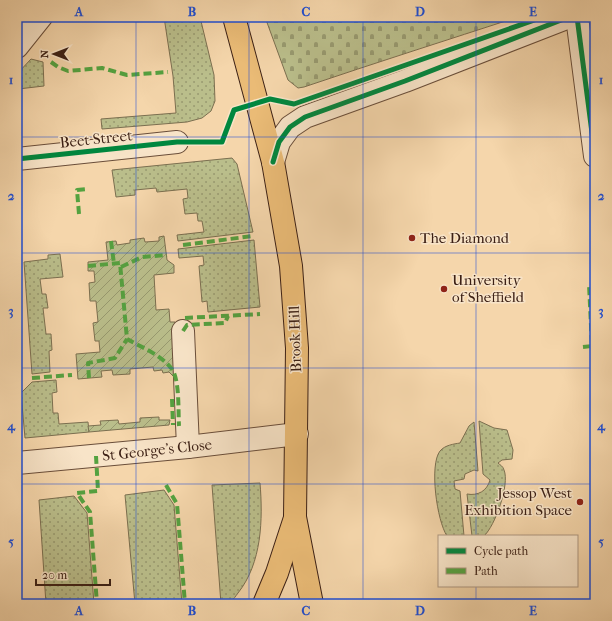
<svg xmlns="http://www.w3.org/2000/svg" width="612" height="621" font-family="'IM FELL French Canon',serif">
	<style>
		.grass { fill: url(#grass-dots); stroke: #7b6f50 }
		.cemetery { fill: url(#cemetery-stones); stroke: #7b6f50 }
		.garden { fill: url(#garden-furrows); stroke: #7b6f50 }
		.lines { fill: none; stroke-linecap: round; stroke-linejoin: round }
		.minor-casing { stroke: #6a4e3a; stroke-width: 24 }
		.major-casing { stroke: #3c2015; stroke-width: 24 }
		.minor { stroke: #f8e4c8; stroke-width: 22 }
		.major { stroke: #eabb76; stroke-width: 22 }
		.quiet { stroke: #54a240; stroke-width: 4; stroke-dasharray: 8 4; stroke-linecap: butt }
		.cycleway-casing { stroke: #f8e4c8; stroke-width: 8 }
		.cycleway { stroke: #00873e; stroke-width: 5 }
		.grid { fill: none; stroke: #1d4ed8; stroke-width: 1; stroke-opacity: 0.55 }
		.poi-dot { fill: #8f2418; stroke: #f8e4c8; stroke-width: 1.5 }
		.labels { text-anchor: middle; stroke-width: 3; stroke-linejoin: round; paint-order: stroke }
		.street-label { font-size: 15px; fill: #3c2015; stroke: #f8e4c8 }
		.poi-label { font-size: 15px; fill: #3c2015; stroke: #f8e4c8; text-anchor: start }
		.neatline { fill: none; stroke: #1d4ed8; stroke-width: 1.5 }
		.grid-label { font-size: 13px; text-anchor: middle; font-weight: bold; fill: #1d4ed8 }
	</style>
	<defs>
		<pattern id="grass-dots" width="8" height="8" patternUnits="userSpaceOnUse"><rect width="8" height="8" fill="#babe8b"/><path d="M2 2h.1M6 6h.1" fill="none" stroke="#989a70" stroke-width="1.8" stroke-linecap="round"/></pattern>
		<pattern id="cemetery-stones" width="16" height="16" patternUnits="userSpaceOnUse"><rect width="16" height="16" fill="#babe8b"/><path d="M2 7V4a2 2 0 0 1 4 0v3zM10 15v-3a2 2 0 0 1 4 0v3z" fill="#989a70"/></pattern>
		<pattern id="garden-furrows" width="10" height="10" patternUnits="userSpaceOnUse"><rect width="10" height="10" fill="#babe8b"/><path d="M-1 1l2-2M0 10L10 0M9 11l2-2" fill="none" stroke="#989a70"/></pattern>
	</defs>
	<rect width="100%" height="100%" fill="#f5d6ab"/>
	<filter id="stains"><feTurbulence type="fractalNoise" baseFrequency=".005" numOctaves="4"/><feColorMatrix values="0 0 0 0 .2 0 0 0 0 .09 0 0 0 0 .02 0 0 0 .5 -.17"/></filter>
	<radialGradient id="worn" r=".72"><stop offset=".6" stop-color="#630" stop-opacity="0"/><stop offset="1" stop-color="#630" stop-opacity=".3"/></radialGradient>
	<g class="grass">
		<path d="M 164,17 L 200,17 L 214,75 L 215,101 L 211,111 L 202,118 L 187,122 L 102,129 L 101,119 L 176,113 L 173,76 Z"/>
		<path d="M 31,59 L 43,62 L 44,86 L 18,89 L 21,126 L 17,126 L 17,74 Z"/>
		<path d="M 232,158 L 237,164 L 253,232 L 178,241 L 177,235 L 204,232 L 202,221 L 198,221 L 197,213 L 185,214 L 183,199 L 188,198 L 187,189 L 157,192 L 156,188 L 135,190 L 135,195 L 116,197 L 112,170 Z"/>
		<path d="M 254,240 L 260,307 L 208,312 L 207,301 L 202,302 L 199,266 L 204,265 L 203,256 L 179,258 L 178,249 Z"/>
		<path d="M 60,254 L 63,277 L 40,279 L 42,294 L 46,294 L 48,308 L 43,308 L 46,334 L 51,334 L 52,350 L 49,351 L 50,372 L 32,374 L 24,262 L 48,259 L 48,255 Z"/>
		<path d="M 56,380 L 57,392 L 52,393 L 53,413 L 58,413 L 59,424 L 88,422 L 89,432 L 25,438 L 21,393 L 32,382 Z"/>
		<path d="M 479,421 L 494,428 L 507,430 L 513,450 L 512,459 L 502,460 L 498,463 C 500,465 503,466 504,470 C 510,484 495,526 484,536 L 472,536 L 467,494 C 478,496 487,491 490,480 L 483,474 Z"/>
		<path d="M 474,422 L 478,471 L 474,470 L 465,474 L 464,479 L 454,481 L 455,489 L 460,491 L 464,536 L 447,536 C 437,521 429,465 440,451 C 445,445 454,444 460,443 L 469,426 Z"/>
		<path d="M 260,483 C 263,519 262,563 238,593 C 233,600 230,604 221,604 L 212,485 Z"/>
		<path d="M 164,490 L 174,505 L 182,604 L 135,604 L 125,495 Z"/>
		<path d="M 74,496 L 87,513 L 94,604 L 46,604 L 39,500 Z"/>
	</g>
	<path class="cemetery" d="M 265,17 L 518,17 C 447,40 375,63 304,87 L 298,88 L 288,80 Z"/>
	<g class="garden">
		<path d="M 164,236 L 167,260 L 174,265 L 174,273 L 154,275 L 156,310 L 169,309 L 170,322 L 175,322 L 178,376 L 174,377 L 169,372 L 163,373 L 162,370 L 154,371 L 153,367 L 130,369 L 130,374 L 113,375 L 112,370 L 101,371 L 102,377 L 78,379 L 76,354 L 100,352 L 99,341 L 95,341 L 93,323 L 98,322 L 96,301 L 90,301 L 89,283 L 95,282 L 94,271 L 88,271 L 88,262 L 108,260 L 106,242 L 116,241 L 117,245 L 130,243 L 130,240 L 144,238 L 145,242 L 159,241 L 159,237 Z"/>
		<path d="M 159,417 L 159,420 L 170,420 L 169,425 L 89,432 L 88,426 L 101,425 L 100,421 L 118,420 L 119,424 L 140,422 L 140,418 Z"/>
	</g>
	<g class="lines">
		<defs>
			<g id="minor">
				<path d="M 577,17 L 595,156"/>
				<path d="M 17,47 L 41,17"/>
				<path d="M 17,159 L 177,142"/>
				<path d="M 273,162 L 279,142 L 290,127 L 305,117 L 405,81 L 569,17"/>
				<path d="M 183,331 L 188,447"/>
				<path d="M 17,463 L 188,447 L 297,434"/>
			</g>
			<g id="major">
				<path d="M 234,17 L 273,162 L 291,266 L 297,348 L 295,517 L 312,604"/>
				<path d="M 264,604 L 277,573 L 295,518"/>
			</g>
		</defs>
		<use href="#minor" class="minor-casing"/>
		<use href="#major" class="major-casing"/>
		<use href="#minor" class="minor"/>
		<use href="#major" class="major"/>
		<g class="quiet">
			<path d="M 51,62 L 58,67 L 68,71 L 102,68 L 127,75 L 168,72"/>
			<path d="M 79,214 L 77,190 L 88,189"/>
			<path d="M 111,241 L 114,264"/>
			<path d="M 183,245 L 253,236"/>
			<path d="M 88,266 L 120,263 L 127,339 C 141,347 161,355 171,368 C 180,378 178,411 179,426"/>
			<path d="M 121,267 L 142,257 L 167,255"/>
			<path d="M 185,318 L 260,314"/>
			<path d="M 183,331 L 187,325 L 225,323 L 228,316"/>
			<path d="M 583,347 L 592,346 L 589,284"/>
			<path d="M 32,378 L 72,375"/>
			<path d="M 89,378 L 88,363 L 115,358 L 127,339"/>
			<path d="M 172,399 L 173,425"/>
			<path d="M 96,456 L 98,491 L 77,493 L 90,512 L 97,604"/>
			<path d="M 166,485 L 177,504 L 185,604"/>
		</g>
		<defs>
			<g id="cycleway">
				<path d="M 577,17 L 595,156"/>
				<path d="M 17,159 L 177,142 L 222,142 L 234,110 L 270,99 L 294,104 L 543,17"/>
				<path d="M 273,162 L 279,142 L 290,127 L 305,117 L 405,81 L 569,17"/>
			</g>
		</defs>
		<use href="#cycleway" class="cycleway-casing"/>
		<use href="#cycleway" class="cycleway"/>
	</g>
	<path class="grid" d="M 136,17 L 136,604M 249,17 L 249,604M 363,17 L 363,604M 476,17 L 476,536M 17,137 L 595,137M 17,253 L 595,253M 17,368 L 595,368M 17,484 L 595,484M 476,586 L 476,604"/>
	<g class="poi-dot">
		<circle cx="412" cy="238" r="4"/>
		<circle cx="444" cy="289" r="4"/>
		<circle cx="580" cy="502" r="4"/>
	</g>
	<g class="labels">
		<g class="street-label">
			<text transform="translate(96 139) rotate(-6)" y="5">Beet Street</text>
			<text transform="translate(295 339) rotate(-92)" y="5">Brook Hill</text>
			<text transform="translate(157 450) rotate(-6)" y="5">St George's Close</text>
		</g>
		<g class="poi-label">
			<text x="420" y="243">The Diamond</text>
			<text x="452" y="285">University<tspan x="452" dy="17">of Sheffield</tspan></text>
			<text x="572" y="498" text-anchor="end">Jessop West<tspan x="572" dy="17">Exhibition Space</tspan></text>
		</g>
	</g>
	<rect width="612" height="621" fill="none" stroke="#f5d6ab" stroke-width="44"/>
	<rect x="438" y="535" width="140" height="52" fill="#f8e4c8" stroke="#ad9680"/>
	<rect x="446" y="548" width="20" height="6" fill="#00873e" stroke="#ad9680"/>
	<text x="474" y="555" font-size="12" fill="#3c2015">Cycle path</text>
	<rect x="446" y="568" width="20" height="6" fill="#54a240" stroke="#ad9680"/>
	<text x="474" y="575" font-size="12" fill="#3c2015">Path</text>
	<g transform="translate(54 54) rotate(270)" stroke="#f8e4c8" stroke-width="3" paint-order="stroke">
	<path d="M0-3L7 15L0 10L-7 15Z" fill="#3c2015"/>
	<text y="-6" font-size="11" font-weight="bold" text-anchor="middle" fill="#3c2015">N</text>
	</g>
	<path d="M36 579v6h74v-6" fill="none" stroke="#3c2015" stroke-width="2"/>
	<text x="42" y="579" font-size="12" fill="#3c2015" stroke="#f8e4c8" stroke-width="3" paint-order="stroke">20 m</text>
	<rect x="22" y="22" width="568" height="577" class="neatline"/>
	<g class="grid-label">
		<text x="79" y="16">A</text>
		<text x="192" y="16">B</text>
		<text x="306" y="16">C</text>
		<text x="420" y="16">D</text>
		<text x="533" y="16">E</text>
		<text x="11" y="84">1</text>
		<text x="601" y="84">1</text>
		<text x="11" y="200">2</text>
		<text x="601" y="200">2</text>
		<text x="11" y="315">3</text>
		<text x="601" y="315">3</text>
		<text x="11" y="430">4</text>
		<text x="601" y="430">4</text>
		<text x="11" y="546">5</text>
		<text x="601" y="546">5</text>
		<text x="79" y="615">A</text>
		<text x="192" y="615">B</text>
		<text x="306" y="615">C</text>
		<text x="420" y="615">D</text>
		<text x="533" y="615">E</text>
	</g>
	<rect width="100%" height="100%" filter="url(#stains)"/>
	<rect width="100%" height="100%" fill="url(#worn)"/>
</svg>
